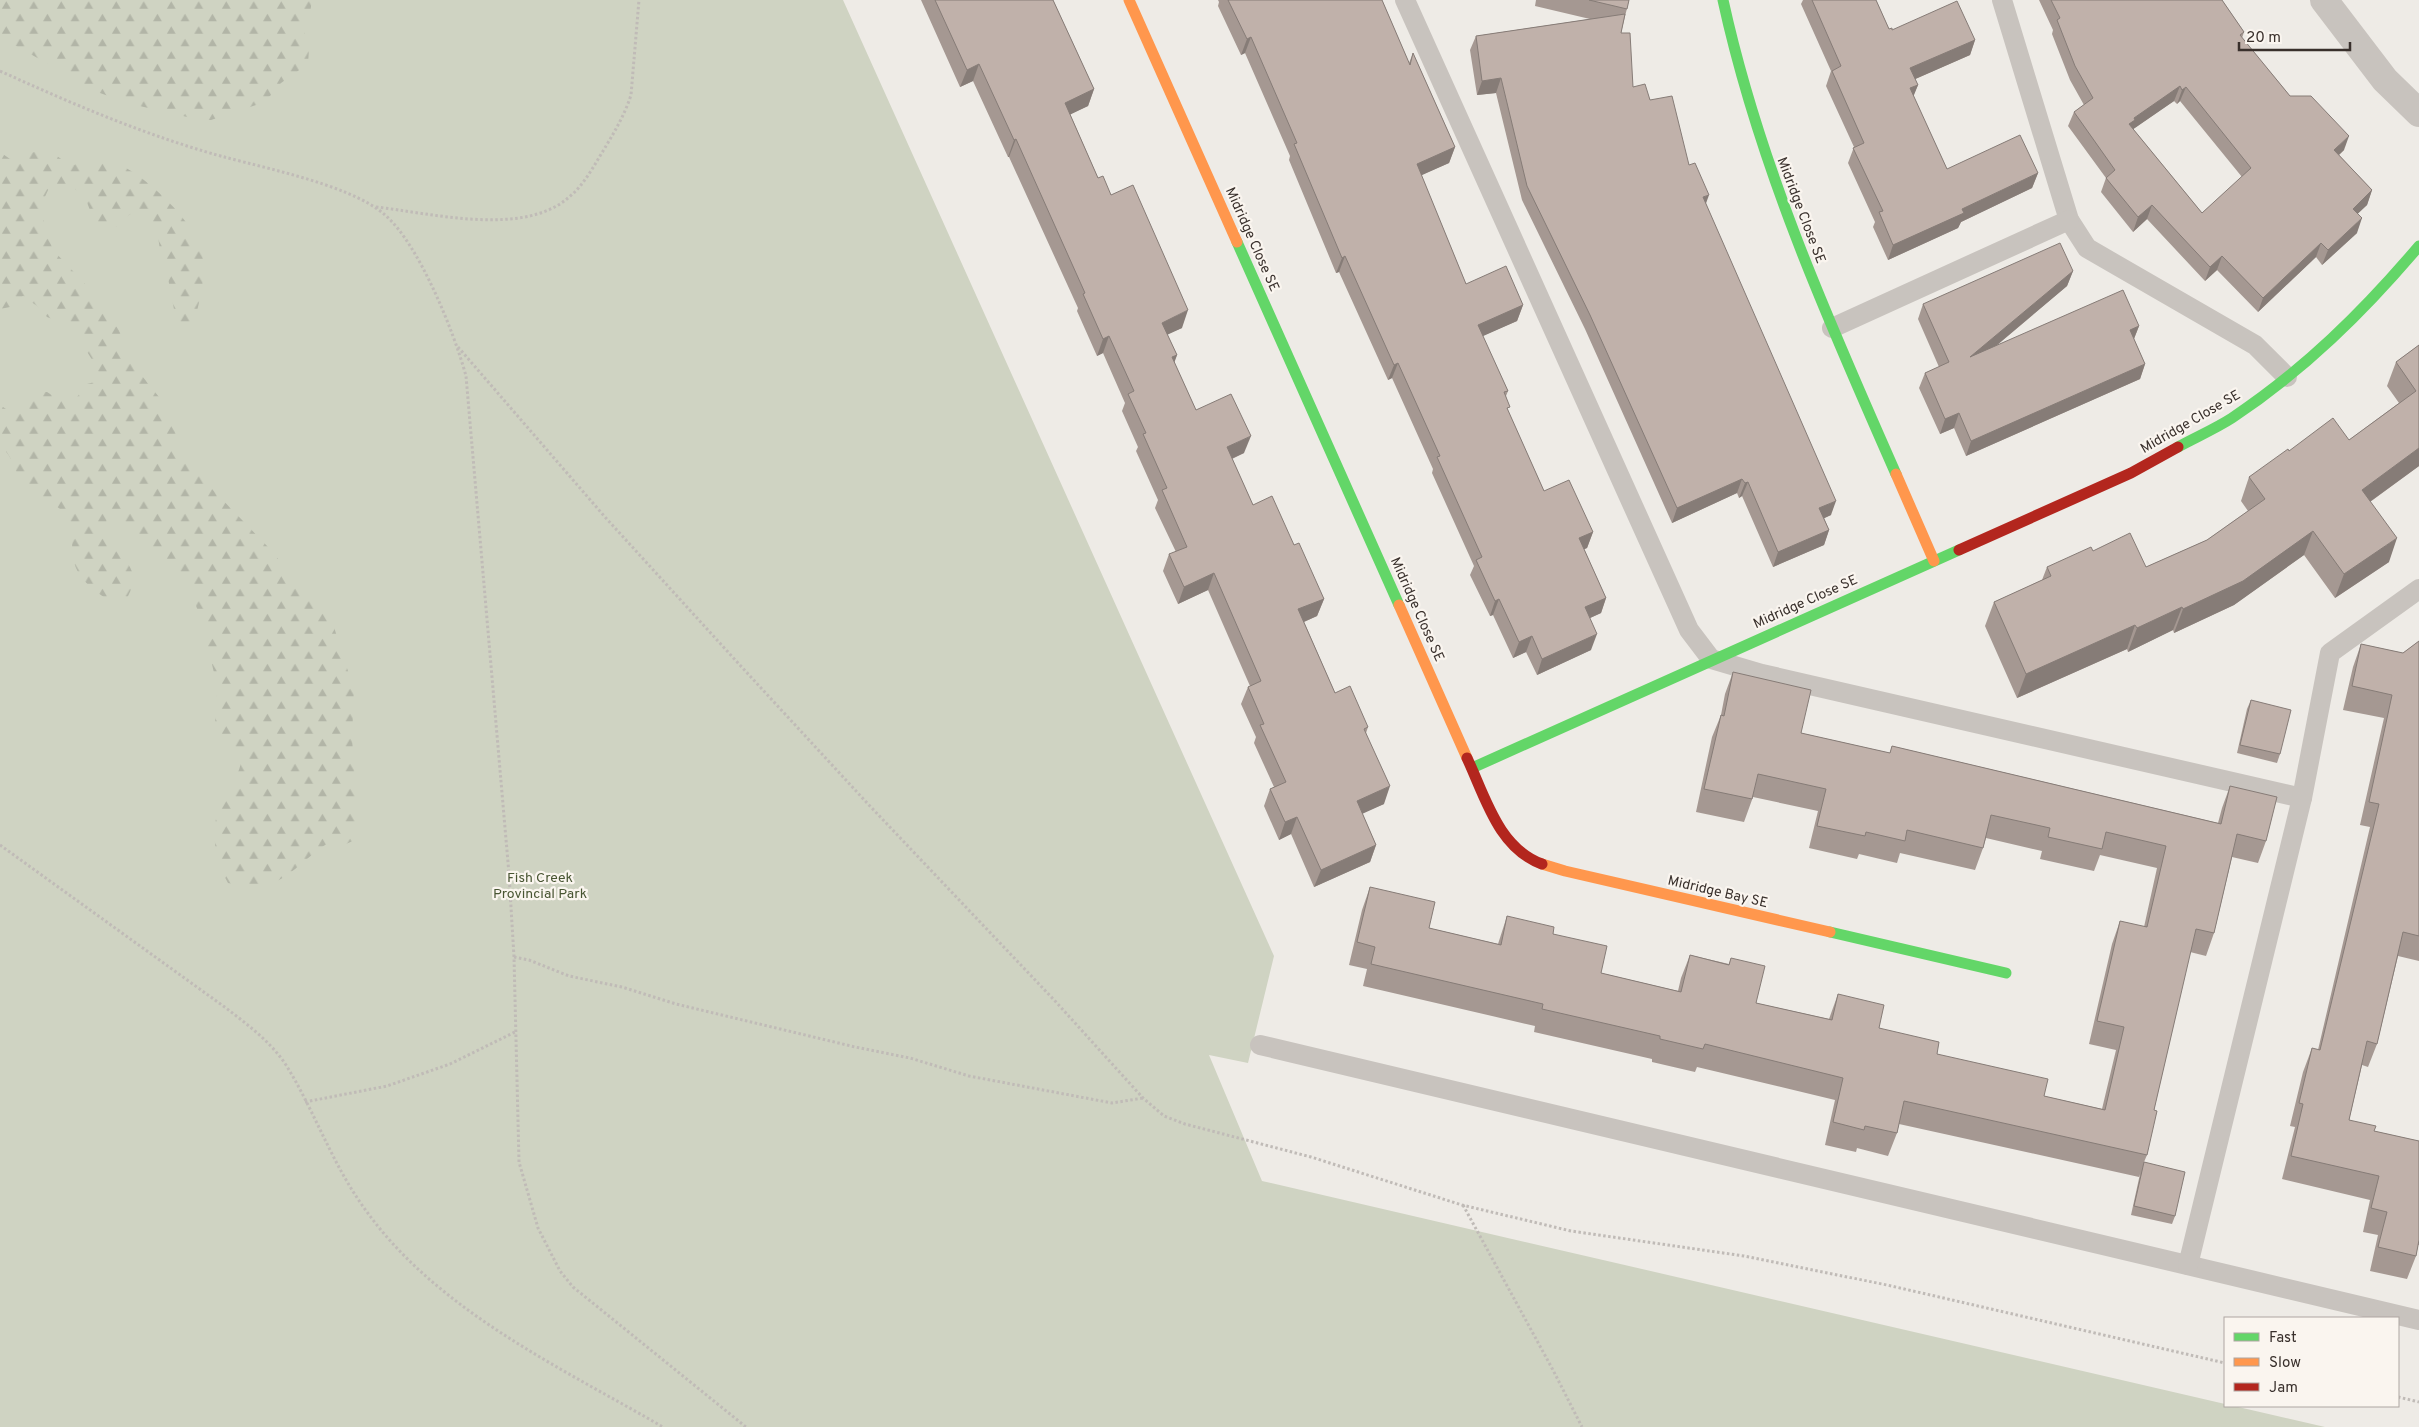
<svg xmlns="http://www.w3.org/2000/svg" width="2419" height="1427" font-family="Overpass,sans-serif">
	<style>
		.green { fill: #cfd3c2 }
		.forest { fill: url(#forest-firs) }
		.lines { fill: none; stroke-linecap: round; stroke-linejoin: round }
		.path { stroke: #c0bbb7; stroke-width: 3; stroke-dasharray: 2.5 2.5; stroke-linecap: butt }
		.lane { stroke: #c8c3be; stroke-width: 20 }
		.street { stroke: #c8c3be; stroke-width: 28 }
		.fast { stroke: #63d668; stroke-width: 11 }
		.slow { stroke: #ff974d; stroke-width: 11 }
		.jam { stroke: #b3261e; stroke-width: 11 }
		.wall { fill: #a59892; fill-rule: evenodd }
		.shaded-wall { fill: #867c77 }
		.building { fill: #c0b1aa; stroke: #867c77; fill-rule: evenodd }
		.labels { text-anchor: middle; stroke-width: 4.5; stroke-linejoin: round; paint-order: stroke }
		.street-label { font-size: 14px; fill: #39302c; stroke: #faf5ef }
		.park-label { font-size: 14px; fill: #485532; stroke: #faf5ef }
	</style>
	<defs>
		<pattern id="forest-firs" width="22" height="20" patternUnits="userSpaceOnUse" patternTransform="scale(1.25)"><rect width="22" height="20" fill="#cfd3c2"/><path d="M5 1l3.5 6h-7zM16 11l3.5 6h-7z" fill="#b2b5a7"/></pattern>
	</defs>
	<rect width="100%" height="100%" fill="#eeebe6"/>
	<path class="green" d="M 0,0 L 843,0 L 1274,956 L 1248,1063 L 1209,1055 L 1262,1181 L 2225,1404 L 2225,1406 L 2234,1406 L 2325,1427 L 0,1427 Z"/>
	<g class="forest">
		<path d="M 0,0 L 312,0 L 310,13 L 303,28 L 309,49 L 308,64 L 281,83 L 270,96 L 256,105 L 211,120 L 196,119 L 131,104 L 100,93 L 0,37 Z"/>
		<path d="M 41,150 L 57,156 L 71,166 C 82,162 93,158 105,160 C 136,165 185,213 198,241 C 210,268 200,297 194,324 L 177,325 L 168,278 L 162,263 L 157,230 L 146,218 L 130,214 L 118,226 L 102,229 C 82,209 96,197 65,184 L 49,188 L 42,203 L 43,219 L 53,250 L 88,287 L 119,330 L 130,361 L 163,402 L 171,417 L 180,449 L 189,465 L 268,547 L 333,624 L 354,690 L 352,738 L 359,838 L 344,845 L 328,843 C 290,868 280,897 228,883 C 215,861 209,829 221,804 C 228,789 237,780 241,763 L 232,750 L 218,741 L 215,725 L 217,694 L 215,677 L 201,618 L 194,601 L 186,587 L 110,511 C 92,551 137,553 133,583 C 132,588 129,594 127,598 L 112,602 C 92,590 73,576 72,550 C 72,542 74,530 71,523 C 64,505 41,500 27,487 C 13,475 16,458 0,446 L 0,405 L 9,411 L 25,408 L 30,393 L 47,392 L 61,401 L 77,397 L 87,384 L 102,380 L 96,366 L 74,331 L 62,323 L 47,317 L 37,306 L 23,296 L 10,307 L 0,309 L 0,152 L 10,159 Z"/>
	</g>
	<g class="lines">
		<g class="path">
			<path d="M 0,71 C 66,101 131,129 200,150 C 250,166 348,182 385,215 C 419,244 454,332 466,376 L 509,874 L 514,957 L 519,1162 L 538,1228 L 560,1271 L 573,1287 L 746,1427"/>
			<path d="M 376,207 C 431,213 522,237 568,198 C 582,187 591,171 600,156 C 612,136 624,117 631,95 L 639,0"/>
			<path d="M 458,347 L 605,517 L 738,663 L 868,804 L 1056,1002 L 1143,1098 L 1164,1116 L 1185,1124 L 1311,1157 L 1462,1205 L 1571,1231 L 1744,1256 L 1887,1285 L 2225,1363"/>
			<path d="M 0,845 L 226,1008 C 248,1025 271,1042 286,1065 C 314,1110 331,1161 362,1205 C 434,1309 556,1365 663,1427"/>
			<path d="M 514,957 L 529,960 L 569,976 L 622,987 L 676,1004 L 855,1047 L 910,1058 L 969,1076 L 1112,1103 L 1143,1098"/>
			<path d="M 305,1102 L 387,1086 L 450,1064 L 515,1032"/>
			<path d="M 1463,1205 L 1553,1370 L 1582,1427"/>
			<path d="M 2398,1397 L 2419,1402"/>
		</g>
		<g class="lane">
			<path d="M 1405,0 L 1689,630 L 1711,659 L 1762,674 L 2302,798"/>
			<path d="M 2002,0 L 2069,220 L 2087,248 L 2255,345 L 2287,377"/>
			<path d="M 1832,328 L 2069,220"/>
			<path d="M 1260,1045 L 2419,1320"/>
			<path d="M 2188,1265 L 2302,798 L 2330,653 L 2419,589"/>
		</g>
		<path class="street" d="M 2324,0 L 2385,80 L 2419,113"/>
		<g class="fast">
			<path d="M 1723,0 C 1759,165 1828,320 1896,474"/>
			<path d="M 1237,242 L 1399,605"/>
			<path d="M 2178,447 C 2196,437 2215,429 2232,418 C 2304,370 2363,312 2419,246"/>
			<path d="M 1472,768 L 1959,550"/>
			<path d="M 1830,932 L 2006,973"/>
		</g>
		<g class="slow">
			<path d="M 1129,0 L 1237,242"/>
			<path d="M 1896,474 L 1934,561"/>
			<path d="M 1399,605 L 1467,758"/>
			<path d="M 1542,864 L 1565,871 L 1830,932"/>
		</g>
		<g class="jam">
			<path d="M 1959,550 L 2131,473 L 2178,447"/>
			<path d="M 1467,758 C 1485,796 1498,848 1542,864"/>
		</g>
	</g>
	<g class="wall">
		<path d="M 921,0 L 1053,0 L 1094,89 L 1088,106 L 1070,114 L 1098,178 L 1111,195 L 1182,328 L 1167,334 L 1177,355 L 1174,362 L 1196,410 L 1244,453 L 1232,459 L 1253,505 L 1294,545 L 1324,599 L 1317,616 L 1304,622 L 1335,693 L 1368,727 L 1366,733 L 1384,804 L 1362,813 L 1376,845 L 1370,862 L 1314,887 L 1291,834 L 1279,840 L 1264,806 L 1270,789 L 1274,787 L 1254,743 L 1256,737 L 1241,704 L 1248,687 L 1250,686 L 1208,590 L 1178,604 L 1163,571 L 1169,554 L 1176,552 L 1155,508 L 1158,500 L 1136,451 L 1138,447 L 1122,411 L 1125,403 L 1103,353 L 1097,356 L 1077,311 L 1078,308 L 1009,157 L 1008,157 L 973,81 L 960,87 Z"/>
		<path d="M 1218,0 L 1382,0 L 1409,63 L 1413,53 L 1455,147 L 1449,163 L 1421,175 L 1466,284 L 1523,305 L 1517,321 L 1482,336 L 1508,391 L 1506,396 L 1508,411 L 1544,491 L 1593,532 L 1587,548 L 1584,549 L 1606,598 L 1601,613 L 1590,618 L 1591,650 L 1537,675 L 1526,652 L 1513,658 L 1493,615 L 1490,616 L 1470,575 L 1474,566 L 1432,473 L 1433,469 L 1392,378 L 1388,380 L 1339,272 L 1336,273 L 1289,160 L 1290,156 L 1245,53 L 1241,55 L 1218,6 L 1219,2 Z"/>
		<path d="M 1536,0 L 1629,0 L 1621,33 L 1633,87 L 1650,100 L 1689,165 L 1706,204 L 1831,515 L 1824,518 L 1829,530 L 1824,545 L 1773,567 L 1742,496 L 1739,498 L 1737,493 L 1672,523 L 1585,329 L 1522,200 L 1496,93 L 1477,95 L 1470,50 L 1476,36 L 1590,19 L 1535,6 Z"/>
		<path d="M 1803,0 L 1876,0 L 1889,29 L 1892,30 L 1975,40 L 1970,55 L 1915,79 L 1918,85 L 1913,96 L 1947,169 L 2038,173 L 2032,188 L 1961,222 L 1958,228 L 1888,260 L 1873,227 L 1875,222 L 1848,163 L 1854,147 L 1826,86 L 1831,71 L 1801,4 Z"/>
		<path d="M 2039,0 L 2222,0 L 2244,32 L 2242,38 L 2290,96 L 2344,150 L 2339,155 L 2372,190 L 2367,205 L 2357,214 L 2357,233 L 2322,265 L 2316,257 L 2258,312 L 2217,270 L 2205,281 L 2147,219 L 2133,232 L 2101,192 L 2106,178 L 2068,126 L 2074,112 L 2084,105 L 2070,80 L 2052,34 L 2053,30 ZM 2174,101 L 2177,104 L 2180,101 L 2242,177 L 2202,213 L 2133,129 Z"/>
		<path d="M 2073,271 L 2067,286 L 1996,346 L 2139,326 L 2134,339 L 2145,364 L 2140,379 L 1966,456 L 1954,428 L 1940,434 L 1919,388 L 1925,373 L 1939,367 L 1918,319 L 1923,304 Z"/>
		<path d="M 2419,345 L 2419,466 L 2370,502 L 2389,562 L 2335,598 L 2304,555 L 2234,605 L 2174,633 L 2173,630 L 2128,652 L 2127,649 L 2017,698 L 1985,626 L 1994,602 L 2042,580 L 2047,567 L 2093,551 L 2146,567 L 2207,540 L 2248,511 L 2241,501 L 2249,477 L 2289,451 L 2349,440 L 2399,403 L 2387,386 L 2396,362 Z"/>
		<path d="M 2419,641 L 2419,961 L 2398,956 L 2377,1044 L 2368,1067 L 2362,1065 L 2349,1120 L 2374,1131 L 2419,1141 L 2419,1245 L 2418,1245 L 2416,1256 L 2407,1279 L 2370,1271 L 2378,1235 L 2363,1232 L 2370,1200 L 2282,1179 L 2295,1127 L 2290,1126 L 2303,1072 L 2312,1048 L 2318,1050 L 2370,827 L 2360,825 L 2384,718 L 2343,710 L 2353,667 L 2361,644 L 2403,653 Z"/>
		<path d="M 1733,672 L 1801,733 L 1890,753 L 1892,746 L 2218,823 L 2222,808 L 2230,786 L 2266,841 L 2258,863 L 2232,857 L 2214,933 L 2206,956 L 2190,952 L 2154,1110 L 2147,1155 L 2144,1162 L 2175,1216 L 2172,1224 L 2131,1215 L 2140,1174 L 2139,1177 L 1899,1124 L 1897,1133 L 1888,1156 L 1857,1148 L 1856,1152 L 1825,1145 L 1835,1100 L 1697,1067 L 1695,1072 L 1652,1062 L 1652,1059 L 1534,1032 L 1535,1026 L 1363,986 L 1367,969 L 1349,965 L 1362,910 L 1370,887 L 1429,928 L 1498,944 L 1507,916 L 1553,934 L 1601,973 L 1678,991 L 1681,978 L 1690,955 L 1729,964 L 1731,958 L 1756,1003 L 1829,1019 L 1838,994 L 1879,1028 L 1937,1054 L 2044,1096 L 2102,1109 L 2116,1050 L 2089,1044 L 2112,944 L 2120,921 L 2144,927 L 2157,868 L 2100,855 L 2094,871 L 2040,859 L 2042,851 L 1986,838 L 1983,848 L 1975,870 L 1900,853 L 1897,863 L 1859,854 L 1857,859 L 1809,848 L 1818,811 L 1753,797 L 1744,822 L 1696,812 L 1712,737 L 1721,715 L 1725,694 Z"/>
		<path d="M 2251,700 L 2280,754 L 2277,763 L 2237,753 L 2247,709 Z"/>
	</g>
	<g class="shaded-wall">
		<path d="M 1251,37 L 1245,53 L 1241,55 L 1247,39 Z"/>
		<path d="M 1975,40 L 1970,55 L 1904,84 L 1910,68 Z"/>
		<path d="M 979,64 L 973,81 L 960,87 L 967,70 Z"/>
		<path d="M 1501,78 L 1496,93 L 1477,95 L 1482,81 Z"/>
		<path d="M 1918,85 L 1912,100 L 1910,88 Z"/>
		<path d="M 2180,86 L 2174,101 L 2132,130 L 2129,124 L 2134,118 Z"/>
		<path d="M 2186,87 L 2180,101 L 2177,104 L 2182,90 Z"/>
		<path d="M 1094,89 L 1088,106 L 1059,120 L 1065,103 Z"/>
		<path d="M 2349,136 L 2344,150 L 2329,164 L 2334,150 Z"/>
		<path d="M 1016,139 L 1009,157 L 1008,157 L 1014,140 Z"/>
		<path d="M 1455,147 L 1449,163 L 1411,180 L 1417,164 Z"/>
		<path d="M 2038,173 L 2032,188 L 1961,222 L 1958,228 L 1888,260 L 1893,245 L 1962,209 Z"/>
		<path d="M 2372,190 L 2367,205 L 2348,223 L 2353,209 Z"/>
		<path d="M 1709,195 L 1704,209 L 1703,197 Z"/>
		<path d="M 2152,205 L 2147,219 L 2133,232 L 2138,217 Z"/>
		<path d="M 2362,218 L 2357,233 L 2322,265 L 2328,250 Z"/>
		<path d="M 2321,243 L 2316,257 L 2258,312 L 2263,298 Z"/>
		<path d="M 1345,256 L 1339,272 L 1336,273 L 1342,258 Z"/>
		<path d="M 2222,256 L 2217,270 L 2205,281 L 2210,267 Z"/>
		<path d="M 2073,271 L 2067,286 L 1965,372 L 1970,357 Z"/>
		<path d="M 1523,305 L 1517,321 L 1472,341 L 1478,325 Z"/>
		<path d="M 1188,310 L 1182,328 L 1156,340 L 1162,323 Z"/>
		<path d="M 2139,326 L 2133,341 L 2130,330 Z"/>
		<path d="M 1109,336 L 1103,353 L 1097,356 L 1103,339 Z"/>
		<path d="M 1177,355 L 1171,372 L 1172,357 Z"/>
		<path d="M 1398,363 L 1392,378 L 1388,380 L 1394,365 Z"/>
		<path d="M 2145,364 L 2140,379 L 1966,456 L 1971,441 Z"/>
		<path d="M 1959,413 L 1954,428 L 1940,434 L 1945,419 Z"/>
		<path d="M 1251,436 L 1244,453 L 1220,464 L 1227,447 Z"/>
		<path d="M 2419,448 L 2419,466 L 2353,514 L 2362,490 Z"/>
		<path d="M 1742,479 L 1737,493 L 1672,523 L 1677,508 Z"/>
		<path d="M 1748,482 L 1742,496 L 1739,498 L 1745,483 Z"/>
		<path d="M 1836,501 L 1831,515 L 1814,523 L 1819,508 Z"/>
		<path d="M 1829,530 L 1824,545 L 1773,567 L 1778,552 Z"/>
		<path d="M 2313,531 L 2304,555 L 2234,605 L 2174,633 L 2183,609 Z"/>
		<path d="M 1593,532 L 1587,548 L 1573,554 L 1579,538 Z"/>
		<path d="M 2397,538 L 2389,562 L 2335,598 L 2344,574 Z"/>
		<path d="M 1214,573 L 1208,590 L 1178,604 L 1184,587 Z"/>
		<path d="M 1606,598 L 1601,613 L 1579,623 L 1585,607 Z"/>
		<path d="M 1324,599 L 1317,616 L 1292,627 L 1298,609 Z"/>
		<path d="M 1499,599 L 1493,615 L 1490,616 L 1495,601 Z"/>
		<path d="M 2182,607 L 2173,630 L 2128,652 L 2137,628 Z"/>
		<path d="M 2135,625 L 2127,649 L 2017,698 L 2026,674 Z"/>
		<path d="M 1597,634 L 1591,650 L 1537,675 L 1542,659 Z"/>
		<path d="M 1532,636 L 1526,652 L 1513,658 L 1519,642 Z"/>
		<path d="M 1390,786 L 1384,804 L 1351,819 L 1357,801 Z"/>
		<path d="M 1297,817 L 1291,834 L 1279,840 L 1285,822 Z"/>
		<path d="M 1376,845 L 1370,862 L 1314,887 L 1321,870 Z"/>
	</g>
	<g class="building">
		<path d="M 935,0 L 1053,0 L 1094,89 L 1065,103 L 1098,178 L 1103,176 L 1111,195 L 1133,185 L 1188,310 L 1162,323 L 1177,355 L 1172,357 L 1196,410 L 1231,394 L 1251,436 L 1227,447 L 1253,505 L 1272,496 L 1294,545 L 1299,543 L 1324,599 L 1298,609 L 1335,693 L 1350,686 L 1368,727 L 1364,729 L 1390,786 L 1357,801 L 1376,845 L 1321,870 L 1297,817 L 1285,822 L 1270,789 L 1286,782 L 1260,725 L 1264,724 L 1248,687 L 1261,681 L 1214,573 L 1184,587 L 1169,554 L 1187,547 L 1162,490 L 1167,488 L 1143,434 L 1146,433 L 1128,394 L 1134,391 L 1109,336 L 1103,339 L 1083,294 L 1085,293 L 1016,139 L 1014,140 L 979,64 L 967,70 Z"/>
		<path d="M 1228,0 L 1382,0 L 1410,65 L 1413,53 L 1455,147 L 1417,164 L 1466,284 L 1506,266 L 1523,305 L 1478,325 L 1508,391 L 1504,392 L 1510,407 L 1507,408 L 1544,491 L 1569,480 L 1593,532 L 1579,538 L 1606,598 L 1585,607 L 1597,634 L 1542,659 L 1532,636 L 1519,642 L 1499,599 L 1495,601 L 1476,560 L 1482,557 L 1437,457 L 1440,456 L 1398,363 L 1394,365 L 1345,256 L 1342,258 L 1294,144 L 1297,143 L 1251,37 L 1247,39 Z"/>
		<path d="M 1589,0 L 1629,0 L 1627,9 Z"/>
		<path d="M 1812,0 L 1876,0 L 1889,29 L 1892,28 L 1892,30 L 1957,1 L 1975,40 L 1910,68 L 1918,85 L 1910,88 L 1947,169 L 2020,135 L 2038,173 L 1962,209 L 1964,213 L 1893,245 L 1879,212 L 1883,211 L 1853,148 L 1864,143 L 1832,71 L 1841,66 Z"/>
		<path d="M 2051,0 L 2222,0 L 2244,32 L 2240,35 L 2290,96 L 2311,96 L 2349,136 L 2334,150 L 2372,190 L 2353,209 L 2362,218 L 2328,250 L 2321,243 L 2263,298 L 2222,256 L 2210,267 L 2152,205 L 2138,217 L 2106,178 L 2115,170 L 2074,112 L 2093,98 L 2075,66 L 2057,20 L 2060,18 ZM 2180,86 L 2182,90 L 2186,87 L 2251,168 L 2202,213 L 2129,124 L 2135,120 L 2134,118 Z"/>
		<path d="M 1625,14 L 1621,33 L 1630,33 L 1633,87 L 1645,84 L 1650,100 L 1672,96 L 1689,165 L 1695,163 L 1709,195 L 1703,197 L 1836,501 L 1819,508 L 1829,530 L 1778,552 L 1748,482 L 1745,483 L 1742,479 L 1677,508 L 1590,315 L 1527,186 L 1501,78 L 1482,81 L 1476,36 Z"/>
		<path d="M 2060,243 L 2073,271 L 1970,357 L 2123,290 L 2139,326 L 2130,330 L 2145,364 L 1971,441 L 1959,413 L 1945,419 L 1925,373 L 1949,362 L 1923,304 Z"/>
		<path d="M 2419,345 L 2419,448 L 2362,490 L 2397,538 L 2344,574 L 2313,531 L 2243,581 L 2183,609 L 2182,607 L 2137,628 L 2135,625 L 2026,674 L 1994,602 L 2051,576 L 2047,567 L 2091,547 L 2093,551 L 2130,533 L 2146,567 L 2207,540 L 2265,499 L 2249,477 L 2288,449 L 2289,451 L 2333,418 L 2349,440 L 2416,391 L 2396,362 Z"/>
		<path d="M 2419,641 L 2419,936 L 2403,932 L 2377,1044 L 2367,1041 L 2349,1120 L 2376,1126 L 2374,1131 L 2419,1141 L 2419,1240 L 2416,1256 L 2378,1247 L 2387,1212 L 2371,1208 L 2379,1176 L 2291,1156 L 2303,1104 L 2299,1103 L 2312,1048 L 2320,1050 L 2379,804 L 2369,802 L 2392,695 L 2352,686 L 2361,644 L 2403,653 Z"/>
		<path d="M 1733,672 L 1811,690 L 1801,733 L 1890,753 L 1892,746 L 2221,824 L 2230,786 L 2277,797 L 2266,841 L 2237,834 L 2214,933 L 2196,929 L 2154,1110 L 2157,1111 L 2147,1155 L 1904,1101 L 1897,1133 L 1865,1126 L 1864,1130 L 1833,1122 L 1843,1078 L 1705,1044 L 1703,1049 L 1660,1039 L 1660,1036 L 1542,1009 L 1543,1004 L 1371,964 L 1375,947 L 1357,942 L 1370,887 L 1435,902 L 1429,928 L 1501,945 L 1507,916 L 1554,927 L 1553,934 L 1607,946 L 1601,973 L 1681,992 L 1690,955 L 1729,965 L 1731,958 L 1765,966 L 1756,1003 L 1832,1020 L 1838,994 L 1884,1005 L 1879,1028 L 1939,1042 L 1937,1054 L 2048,1079 L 2044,1096 L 2105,1110 L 2124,1027 L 2097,1021 L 2120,921 L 2147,927 L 2166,846 L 2106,832 L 2102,849 L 2048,837 L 2050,828 L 1991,815 L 1983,848 L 1907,830 L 1905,841 L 1866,832 L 1865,836 L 1817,826 L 1826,789 L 1758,774 L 1752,799 L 1704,789 L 1721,715 L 1724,716 Z"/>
		<path d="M 2251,700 L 2291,710 L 2280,754 L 2240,745 Z"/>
		<path d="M 2144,1162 L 2185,1172 L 2175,1216 L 2134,1206 Z"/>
	</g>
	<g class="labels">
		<g class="street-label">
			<text transform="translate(1802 210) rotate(69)" y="5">Midridge Close SE</text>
			<text transform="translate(1253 239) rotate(66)" y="5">Midridge Close SE</text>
			<text transform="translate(2190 421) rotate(-30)" y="5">Midridge Close SE</text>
			<text transform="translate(1805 601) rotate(-24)" y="5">Midridge Close SE</text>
			<text transform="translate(1418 609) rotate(66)" y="5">Midridge Close SE</text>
			<text transform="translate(1718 891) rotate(13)" y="5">Midridge Bay SE</text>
		</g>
		<g class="park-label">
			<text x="540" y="882">Fish Creek<tspan x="540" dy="16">Provincial Park</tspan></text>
		</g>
	</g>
	<rect x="2224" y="1317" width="175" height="90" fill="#faf5ef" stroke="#ada6a1"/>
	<rect x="2234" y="1333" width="25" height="8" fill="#63d668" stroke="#ada6a1"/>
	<text x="2269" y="1342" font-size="15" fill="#39302c">Fast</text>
	<rect x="2234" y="1358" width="25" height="8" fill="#ff974d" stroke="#ada6a1"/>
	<text x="2269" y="1367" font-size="15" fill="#39302c">Slow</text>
	<rect x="2234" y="1383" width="25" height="8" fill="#b3261e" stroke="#ada6a1"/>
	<text x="2269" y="1392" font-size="15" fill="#39302c">Jam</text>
	<path d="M2239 42v8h111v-8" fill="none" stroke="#39302c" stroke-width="2.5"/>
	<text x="2246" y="42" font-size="15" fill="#39302c" stroke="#faf5ef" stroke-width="4" paint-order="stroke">20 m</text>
</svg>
